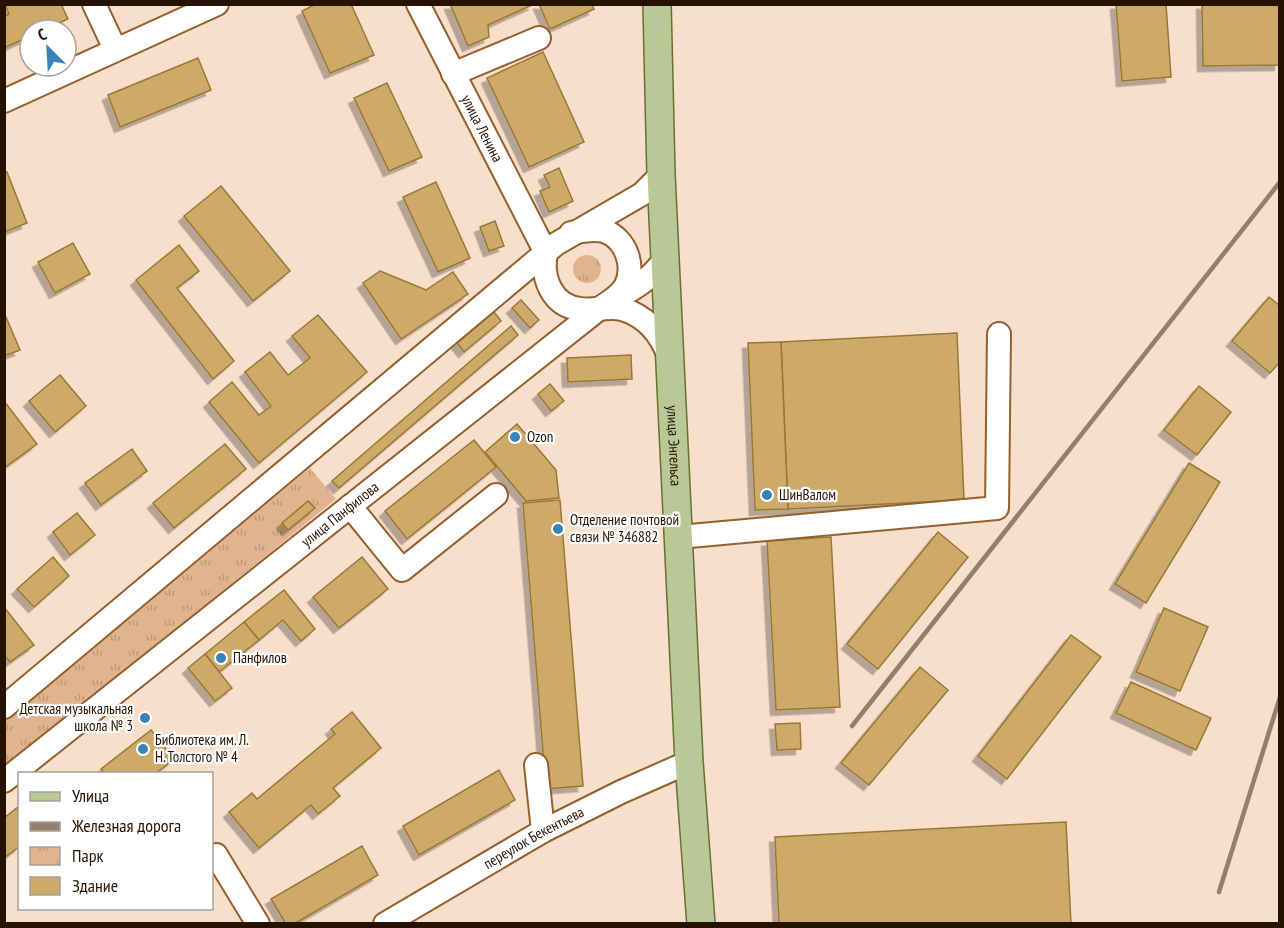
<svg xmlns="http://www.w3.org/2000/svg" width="1284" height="928" font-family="'PT Sans Narrow',sans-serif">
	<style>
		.park { fill: url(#park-tufts) }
		.building { fill: #cdaa68; stroke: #997836; stroke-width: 1.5; filter: url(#shadow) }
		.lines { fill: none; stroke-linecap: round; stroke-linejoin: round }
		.minor-casing { stroke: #94602e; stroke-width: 26 }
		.major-casing { stroke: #687034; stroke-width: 30 }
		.minor { stroke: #fff; stroke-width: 22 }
		.major { stroke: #b9c896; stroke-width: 27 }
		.rail { stroke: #957f6c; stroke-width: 4.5 }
		.poi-dot { fill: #3983b7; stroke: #fff; stroke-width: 2 }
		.labels { text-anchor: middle; stroke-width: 4.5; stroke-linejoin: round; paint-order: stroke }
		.street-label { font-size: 15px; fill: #261200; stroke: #fff }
		.poi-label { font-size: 15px; fill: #261200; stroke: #fff; text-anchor: start }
	</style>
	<defs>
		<pattern id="park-tufts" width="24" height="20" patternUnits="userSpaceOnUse" patternTransform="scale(1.5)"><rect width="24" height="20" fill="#dfb48f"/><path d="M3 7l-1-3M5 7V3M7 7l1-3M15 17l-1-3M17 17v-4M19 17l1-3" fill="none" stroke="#bf9a7a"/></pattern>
		<filter id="shadow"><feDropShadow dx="-5.5" dy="5.5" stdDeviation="0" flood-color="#0004"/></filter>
	</defs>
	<rect width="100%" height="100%" fill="#f7dfcb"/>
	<g class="park">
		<circle cx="587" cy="269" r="14"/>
		<path d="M 310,468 L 336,499 L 5,768 L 5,719 Z"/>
	</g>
	<g class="building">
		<path d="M 5,4 L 61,4 L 68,19 L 44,30 L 30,30 L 30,36 L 4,48 L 4,16 L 9,14 Z"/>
		<path d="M 316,4 L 351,4 L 374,55 L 330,73 L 302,11 Z"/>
		<path d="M 450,4 L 534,4 L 488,25 L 489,37 L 468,46 Z"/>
		<path d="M 539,4 L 592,4 L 594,9 L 550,29 Z"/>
		<path d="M 1116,4 L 1166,4 L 1171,77 L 1122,81 Z"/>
		<path d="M 1202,4 L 1280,4 L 1280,65 L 1203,66 Z"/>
		<path d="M 543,52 L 584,142 L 529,167 L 487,78 Z"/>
		<path d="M 198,58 L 211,90 L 120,127 L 108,95 Z"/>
		<path d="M 387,83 L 422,157 L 389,171 L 354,98 Z"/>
		<path d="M 559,168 L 573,201 L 549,212 L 540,191 L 550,187 L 544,175 Z"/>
		<path d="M 7,172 L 27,223 L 4,232 L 4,173 Z"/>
		<path d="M 436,182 L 470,258 L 438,272 L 403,197 Z"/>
		<path d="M 221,186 L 290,271 L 253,301 L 184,216 Z"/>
		<path d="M 495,221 L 504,246 L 489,251 L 480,227 Z"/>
		<path d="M 73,243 L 90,274 L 55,293 L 38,262 Z"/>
		<path d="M 179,245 L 199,271 L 177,288 L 234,361 L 213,379 L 136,280 Z"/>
		<path d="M 380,271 L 426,290 L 453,272 L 468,294 L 401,339 L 363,283 Z"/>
		<path d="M 1269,297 L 1280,306 L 1280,362 L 1270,373 L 1232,341 Z"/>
		<path d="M 521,300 L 539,320 L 530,328 L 512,308 Z"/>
		<path d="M 494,312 L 501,321 L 464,352 L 457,343 Z"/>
		<path d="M 318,315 L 367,372 L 259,463 L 209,402 L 232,382 L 259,415 L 271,406 L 245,372 L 270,352 L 288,375 L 310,358 L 292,336 Z"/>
		<path d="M 6,317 L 20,350 L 4,356 L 4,318 Z"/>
		<path d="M 511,326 L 518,335 L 339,488 L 332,481 Z"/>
		<path d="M 957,333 L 964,500 L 788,509 L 781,342 Z"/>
		<path d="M 781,342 L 788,509 L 755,510 L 748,343 Z"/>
		<path d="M 631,355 L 632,379 L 568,382 L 567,358 Z"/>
		<path d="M 60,375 L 86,406 L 55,432 L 29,401 Z"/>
		<path d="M 550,384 L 564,401 L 551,411 L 538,394 Z"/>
		<path d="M 1199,386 L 1231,412 L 1197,455 L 1164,430 Z"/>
		<path d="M 4,401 L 37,444 L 4,468 Z"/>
		<path d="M 517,424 L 556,470 L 559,498 L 526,501 L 485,452 Z"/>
		<path d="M 474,440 L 496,467 L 407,539 L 385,511 Z"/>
		<path d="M 225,444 L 246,469 L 174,528 L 153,503 Z"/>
		<path d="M 132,449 L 147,471 L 101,505 L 85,483 Z"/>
		<path d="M 1189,463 L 1220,482 L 1146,603 L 1115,584 Z"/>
		<path d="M 560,500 L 583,786 L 546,789 L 523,503 Z"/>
		<path d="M 308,501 L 315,508 L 288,530 L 282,523 Z"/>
		<path d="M 77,513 L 95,535 L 70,555 L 53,532 Z"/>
		<path d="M 938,532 L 968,557 L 878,669 L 847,644 Z"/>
		<path d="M 831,537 L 840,707 L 776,710 L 767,541 Z"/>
		<path d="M 53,557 L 69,576 L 34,607 L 17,589 Z"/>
		<path d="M 362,557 L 388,589 L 339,628 L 313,597 Z"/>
		<path d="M 284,590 L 315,629 L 301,641 L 283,620 L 259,640 L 244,622 Z"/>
		<path d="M 4,607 L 34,645 L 10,662 L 4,655 Z"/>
		<path d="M 1164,608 L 1208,627 L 1180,691 L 1136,672 Z"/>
		<path d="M 244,622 L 259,640 L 219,672 L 205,654 Z"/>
		<path d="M 1071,635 L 1101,657 L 1007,779 L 978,756 Z"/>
		<path d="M 205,654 L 232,688 L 215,701 L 188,668 Z"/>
		<path d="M 920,667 L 948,690 L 869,785 L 841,763 Z"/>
		<path d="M 1131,682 L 1211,718 L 1196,750 L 1116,713 Z"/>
		<path d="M 352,712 L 381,748 L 333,788 L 340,796 L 318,814 L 311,805 L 259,848 L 229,812 L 252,793 L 257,799 L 335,734 L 331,729 Z"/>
		<path d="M 800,723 L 801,749 L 777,750 L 775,724 Z"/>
		<path d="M 151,730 L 174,759 L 155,774 L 105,774 L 101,769 Z"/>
		<path d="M 499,770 L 515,800 L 419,855 L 403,826 Z"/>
		<path d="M 18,807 L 20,846 L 4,858 L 4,818 Z"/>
		<path d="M 1066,822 L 1071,924 L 779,924 L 775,837 Z"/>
		<path d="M 362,846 L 378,875 L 294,924 L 286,924 L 271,899 Z"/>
	</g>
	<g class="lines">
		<defs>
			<g id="minor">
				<path d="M 94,4 L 115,49"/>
				<path id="s1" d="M 418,4 L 546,253"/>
				<path d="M 453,74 L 539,38"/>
				<path d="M 4,101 L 217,4"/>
				<path d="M 546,253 C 541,278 552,306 580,309 C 594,311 608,306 622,309 C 646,316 661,334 669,357"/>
				<path d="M 619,297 C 640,285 651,278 665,259"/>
				<path d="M 350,506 L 402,570 L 496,495"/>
				<path d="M 679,537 L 997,508 L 999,334"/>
				<path d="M 4,707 L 556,244 L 642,194 L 661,175"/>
				<path d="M 536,765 L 543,831"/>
				<path id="s2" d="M 4,781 L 600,308 C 609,302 619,297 625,287 C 636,267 626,238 604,231 C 593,228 582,231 571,233"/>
				<path d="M 216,855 L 258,924"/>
				<path id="s3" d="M 385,924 L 543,831 L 621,792 L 689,762"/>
			</g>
			<g id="major">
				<path id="s4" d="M 657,4 L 661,175 L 689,762 L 701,924"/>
			</g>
		</defs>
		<use href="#minor" class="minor-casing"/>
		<use href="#major" class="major-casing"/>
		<use href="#minor" class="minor"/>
		<use href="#major" class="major"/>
		<g class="rail">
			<path d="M 852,726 L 1280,182"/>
			<path d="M 1219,892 L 1280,697"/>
		</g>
	</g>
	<g class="poi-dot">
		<circle cx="515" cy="437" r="6"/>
		<circle cx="767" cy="495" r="6"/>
		<circle cx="558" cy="529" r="6"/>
		<circle cx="221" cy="658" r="6"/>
		<circle cx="145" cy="718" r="6"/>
		<circle cx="143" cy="749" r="6"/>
	</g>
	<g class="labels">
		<g class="street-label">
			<text dy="5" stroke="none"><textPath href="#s1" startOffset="140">улица Ленина</textPath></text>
			<text dy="5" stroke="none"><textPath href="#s4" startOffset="442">улица Энгельса</textPath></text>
			<text dy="5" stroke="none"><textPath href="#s2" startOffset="429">улица Панфилова</textPath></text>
			<text dy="5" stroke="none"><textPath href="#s3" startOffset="172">переулок Бекентьева</textPath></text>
		</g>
		<g class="poi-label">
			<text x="527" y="442">Ozon</text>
			<text x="779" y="500">ШинВалом</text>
			<text x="570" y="525">Отделение почтовой<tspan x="570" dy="17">связи № 346882</tspan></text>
			<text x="233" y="663">Панфилов</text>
			<text x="133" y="714" text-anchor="end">Детская музыкальная<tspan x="133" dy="17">школа № 3</tspan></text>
			<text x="155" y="745">Библиотека им. Л.<tspan x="155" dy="17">Н. Толстого № 4</tspan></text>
		</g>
	</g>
	<rect width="1284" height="928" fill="none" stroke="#261200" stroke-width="12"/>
	<rect x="18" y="772" width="195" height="138" fill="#ffffff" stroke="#a8a099" stroke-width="1.5"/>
	<rect x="30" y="792" width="30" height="9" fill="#b9c896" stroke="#a8a099" stroke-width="1.5"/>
	<text x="72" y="802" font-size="18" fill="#261200">Улица</text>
	<rect x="30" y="822" width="30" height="9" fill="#957f6c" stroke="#a8a099" stroke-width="1.5"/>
	<text x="72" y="832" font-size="18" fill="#261200">Железная дорога</text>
	<rect x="30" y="847" width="30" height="18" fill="url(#park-tufts)" stroke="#a8a099" stroke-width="1.5"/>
	<text x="72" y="862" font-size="18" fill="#261200">Парк</text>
	<rect x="30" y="877" width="30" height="18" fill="#cdaa68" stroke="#a8a099" stroke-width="1.5"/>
	<text x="72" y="892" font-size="18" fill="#261200">Здание</text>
	<g transform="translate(48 48) rotate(336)"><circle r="28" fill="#ffffff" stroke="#a8a099" stroke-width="1.5"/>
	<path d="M0-4.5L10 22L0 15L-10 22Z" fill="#3983b7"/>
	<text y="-9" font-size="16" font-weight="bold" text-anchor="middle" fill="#261200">С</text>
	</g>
</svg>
